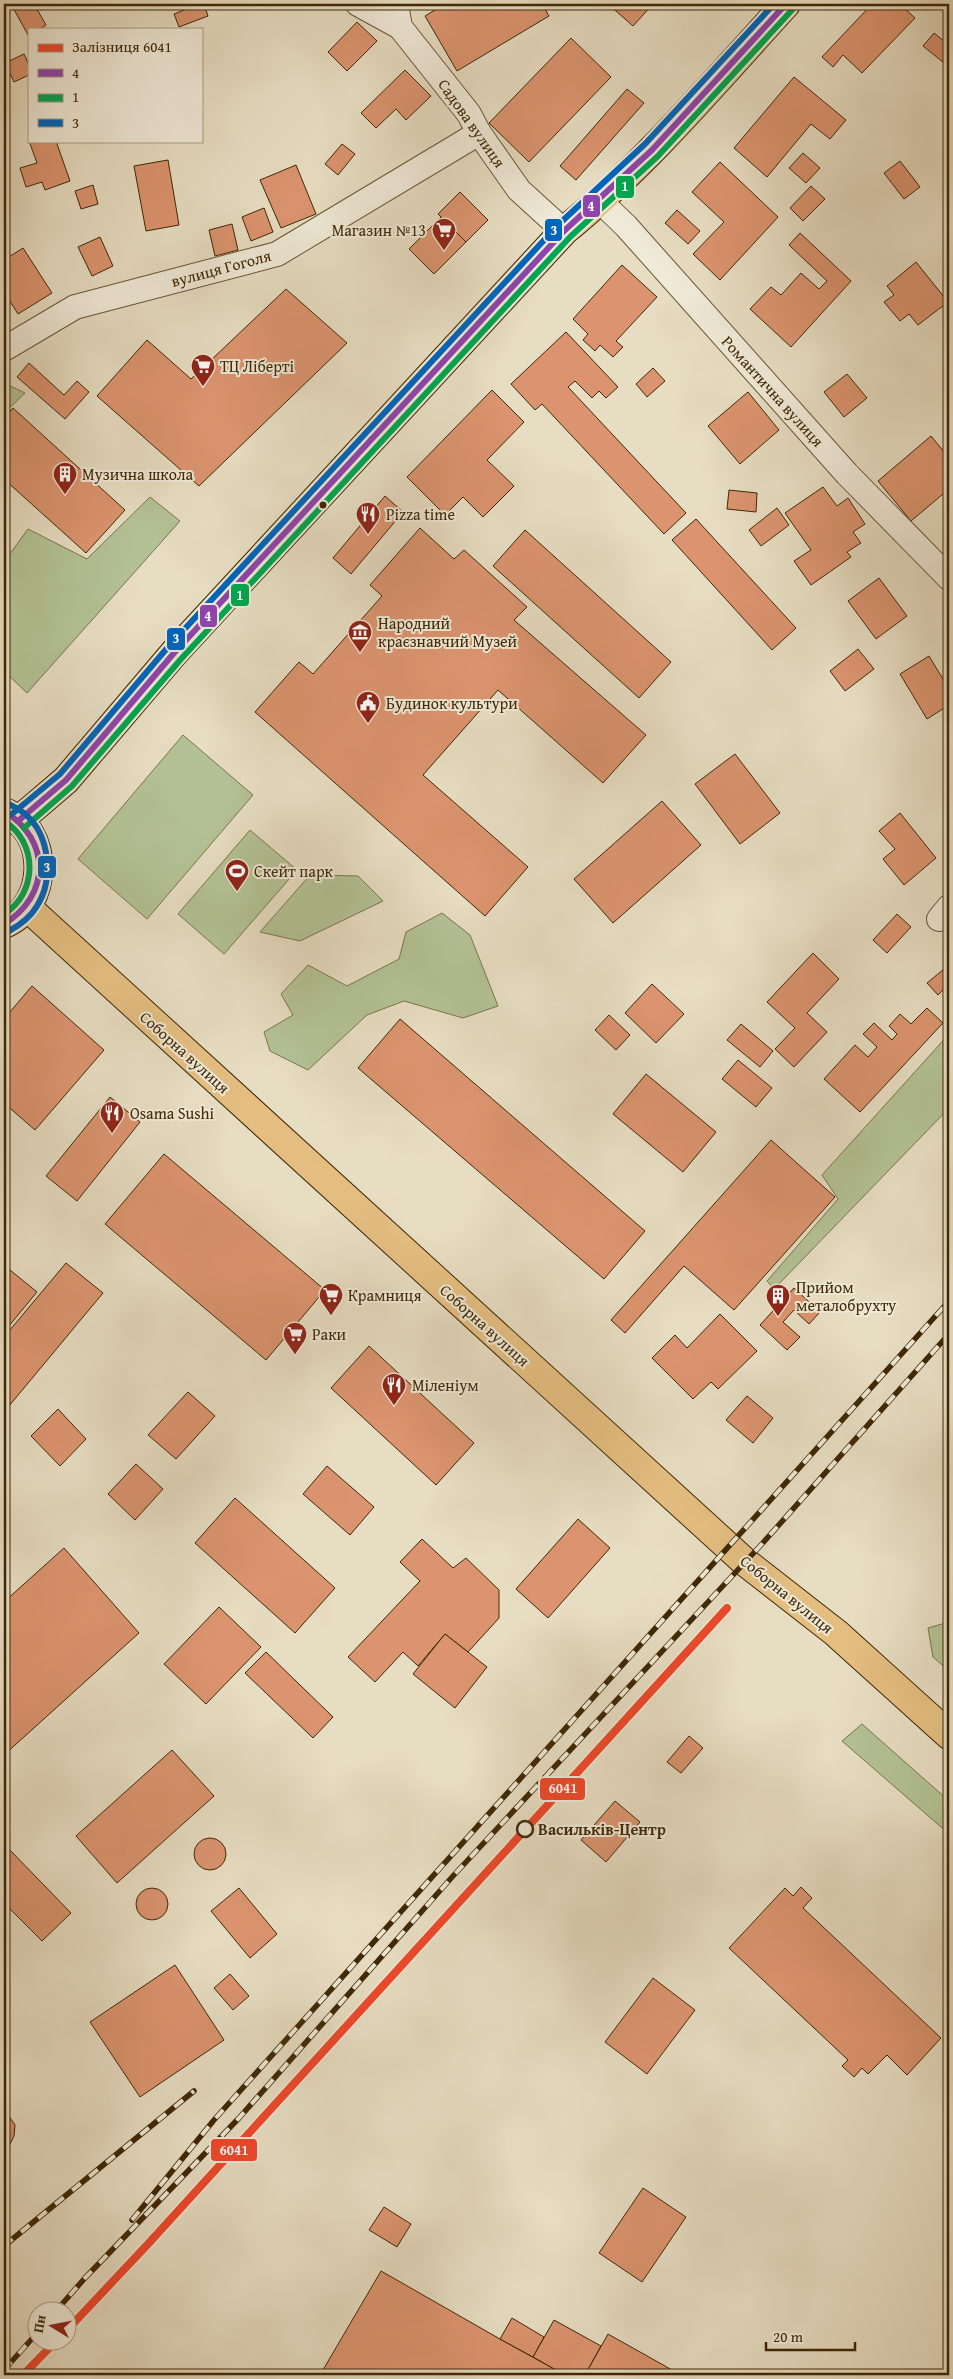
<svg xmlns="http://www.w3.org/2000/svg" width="953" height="2379" font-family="'Gentium Book Plus',serif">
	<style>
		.green { fill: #b3c295; stroke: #79754d }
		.building { fill: #db946f; stroke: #3f2805 }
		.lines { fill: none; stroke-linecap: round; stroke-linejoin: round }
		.street-casing { stroke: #695534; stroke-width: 26 }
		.primary-casing { stroke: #3f2805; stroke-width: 30 }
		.street { stroke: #efe9d7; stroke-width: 24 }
		.primary { stroke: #e4be81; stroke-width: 28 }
		.rail-casing { stroke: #3f2805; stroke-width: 5.5 }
		.rail { stroke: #efe9d7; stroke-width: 4; stroke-dasharray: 11; stroke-linecap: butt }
		.bus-1-casing { stroke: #efe9d7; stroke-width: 10 }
		.bus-2-casing { stroke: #efe9d7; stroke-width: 10 }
		.bus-3-casing { stroke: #efe9d7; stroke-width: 10 }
		.bus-1 { stroke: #8e44ad; stroke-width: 6 }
		.bus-2 { stroke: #00a651; stroke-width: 6 }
		.bus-3 { stroke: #0065bd; stroke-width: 6 }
		.rail-1-casing { stroke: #efe9d7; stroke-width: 11 }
		.rail-1 { stroke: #ee482b; stroke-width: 8 }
		.bus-dot { fill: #3f2805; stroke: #efe9d7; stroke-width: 2 }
		.stop-dot { fill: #efe9d7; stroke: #3f2805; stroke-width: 2.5 }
		.labels { text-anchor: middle; stroke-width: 4; stroke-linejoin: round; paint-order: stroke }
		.street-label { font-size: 16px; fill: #3f2805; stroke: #efe9d7 }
		.poi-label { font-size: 16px; fill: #3f2805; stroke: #efe9d7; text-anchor: start }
		.stop-label { font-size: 16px; font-weight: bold; fill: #3f2805; stroke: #efe9d7; text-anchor: start }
		.line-badge { stroke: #efe9d7; stroke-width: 2 }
		.badge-label { font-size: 14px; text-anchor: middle; font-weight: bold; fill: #fff }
	</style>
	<rect width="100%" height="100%" fill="#e7ddc2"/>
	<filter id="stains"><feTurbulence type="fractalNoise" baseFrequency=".004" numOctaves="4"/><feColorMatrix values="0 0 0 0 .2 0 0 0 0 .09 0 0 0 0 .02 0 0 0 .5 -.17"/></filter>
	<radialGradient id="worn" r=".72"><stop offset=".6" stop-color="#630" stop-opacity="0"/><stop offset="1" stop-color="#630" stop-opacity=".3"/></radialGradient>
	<g class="green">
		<path d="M 4,383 L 25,393 L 4,413 Z"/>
		<path d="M 150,497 L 180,521 L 27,693 L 4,671 L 4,562 L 28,529 L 87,559 Z"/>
		<path d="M 183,735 L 253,795 L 147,919 L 78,859 Z"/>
		<path d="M 250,830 L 297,870 L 224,954 L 178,914 Z"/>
		<path d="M 310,875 L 358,876 L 383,901 L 300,941 L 260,932 Z"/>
		<path d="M 442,913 L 470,935 L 498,1006 L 463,1018 L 404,1001 L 367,1015 L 308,1070 L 270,1051 L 264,1032 L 293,1015 L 281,994 L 308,965 L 347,986 L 399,959 L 406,932 Z"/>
		<path d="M 949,1034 L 949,1108 L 774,1289 L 767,1281 L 838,1199 L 822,1175 Z"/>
		<path d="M 949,1622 L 949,1671 L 933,1657 L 928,1628 Z"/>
		<path d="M 862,1724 L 949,1801 L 949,1834 L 842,1741 Z"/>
	</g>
	<g class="building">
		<path d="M 11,4 L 34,4 L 46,25 L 40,29 L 29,29 L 28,35 Z"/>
		<path d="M 199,4 L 204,4 L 208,16 L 179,27 L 174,14 Z"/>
		<path d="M 445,4 L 542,4 L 549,16 L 457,71 L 425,16 Z"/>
		<path d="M 608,4 L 653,4 L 633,26 Z"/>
		<path d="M 872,4 L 900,4 L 915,18 L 862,73 L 843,55 L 833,67 L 822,57 Z"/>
		<path d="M 357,22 L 377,41 L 347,71 L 328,52 Z"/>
		<path d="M 934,33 L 949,45 L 949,67 L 923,46 Z"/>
		<path d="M 571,38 L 611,77 L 529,162 L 489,123 Z"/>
		<path d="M 24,54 L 29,65 L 29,75 L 14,82 L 5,63 Z"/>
		<path d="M 405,70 L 431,96 L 406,120 L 396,109 L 376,128 L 361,113 Z"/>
		<path d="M 794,77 L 846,120 L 830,139 L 811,124 L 767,177 L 734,148 Z"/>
		<path d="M 627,89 L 644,103 L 576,180 L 560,166 Z"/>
		<path d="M 29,141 L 56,141 L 70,181 L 45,190 L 42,182 L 26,187 L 20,168 L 37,163 Z"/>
		<path d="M 342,144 L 355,154 L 338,175 L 325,164 Z"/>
		<path d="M 803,153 L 820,168 L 806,183 L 789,168 Z"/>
		<path d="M 168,160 L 179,225 L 146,231 L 134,166 Z"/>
		<path d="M 900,161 L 920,187 L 904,199 L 884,173 Z"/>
		<path d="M 720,162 L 778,217 L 720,280 L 693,254 L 724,222 L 692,192 Z"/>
		<path d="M 296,165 L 316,214 L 281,228 L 260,180 Z"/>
		<path d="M 93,185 L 98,204 L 81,209 L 75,191 Z"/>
		<path d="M 811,186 L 825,199 L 803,221 L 790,208 Z"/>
		<path d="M 460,192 L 488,220 L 466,242 L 438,214 Z"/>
		<path d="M 264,208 L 273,232 L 251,241 L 242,217 Z"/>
		<path d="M 677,210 L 700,231 L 688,244 L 665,223 Z"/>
		<path d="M 441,217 L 466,242 L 434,274 L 409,249 Z"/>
		<path d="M 232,224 L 238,250 L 215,256 L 209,230 Z"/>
		<path d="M 800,233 L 851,281 L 791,347 L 750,309 L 771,287 L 781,295 L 801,273 L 819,289 L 827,281 L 789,245 Z"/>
		<path d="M 100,237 L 113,266 L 92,276 L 78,247 Z"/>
		<path d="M 23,248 L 52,293 L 18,314 L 4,292 L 4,260 Z"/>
		<path d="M 916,262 L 948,302 L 918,325 L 909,314 L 900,321 L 884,302 L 894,295 L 887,286 Z"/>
		<path d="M 622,265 L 657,297 L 616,341 L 623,347 L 613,357 L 600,345 L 595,351 L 583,340 L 588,334 L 573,319 Z"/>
		<path d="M 286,289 L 347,343 L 199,486 L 97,396 L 147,340 L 191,379 Z"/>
		<path d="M 566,332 L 618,387 L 606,398 L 599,391 L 592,398 L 575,381 L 568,387 L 686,513 L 664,534 L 542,404 L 535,410 L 511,384 Z"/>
		<path d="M 29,363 L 64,395 L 77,381 L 89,392 L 65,419 L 17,377 Z"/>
		<path d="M 653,368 L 665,381 L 647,397 L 636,384 Z"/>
		<path d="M 847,374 L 867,398 L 844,417 L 824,392 Z"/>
		<path d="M 492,390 L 524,422 L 487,460 L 514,486 L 483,517 L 463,497 L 445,515 L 407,477 Z"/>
		<path d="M 748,392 L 779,430 L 740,464 L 708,426 Z"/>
		<path d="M 13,408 L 125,510 L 86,553 L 4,479 L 4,418 Z"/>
		<path d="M 931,436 L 949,458 L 949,489 L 911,521 L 878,481 Z"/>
		<path d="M 823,487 L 837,506 L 848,498 L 865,524 L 853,532 L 861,543 L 847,552 L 851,557 L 811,585 L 794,561 L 811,550 L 785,513 Z"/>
		<path d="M 729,490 L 757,493 L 756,512 L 727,509 Z"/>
		<path d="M 385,496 L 403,512 L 351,574 L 333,558 Z"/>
		<path d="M 777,508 L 789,525 L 761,546 L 749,530 Z"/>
		<path d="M 696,519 L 796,628 L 772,650 L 672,540 Z"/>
		<path d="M 420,528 L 454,559 L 464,550 L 527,607 L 514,620 L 646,735 L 603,783 L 498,690 L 423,775 L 528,867 L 485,916 L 255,712 L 299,662 L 313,674 L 382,596 L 370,585 Z"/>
		<path d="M 525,530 L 671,662 L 639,698 L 493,566 Z"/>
		<path d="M 879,578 L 907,616 L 876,639 L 848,601 Z"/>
		<path d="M 858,649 L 874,669 L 845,691 L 830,671 Z"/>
		<path d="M 929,656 L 949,689 L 949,705 L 927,719 L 900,674 Z"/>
		<path d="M 735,754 L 780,813 L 740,844 L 695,784 Z"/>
		<path d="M 662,801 L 701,845 L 613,923 L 574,879 Z"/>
		<path d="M 900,813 L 936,858 L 904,885 L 883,859 L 895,849 L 879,831 Z"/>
		<path d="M 897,914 L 911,927 L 887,953 L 873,940 Z"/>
		<path d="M 813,953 L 839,979 L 807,1013 L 827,1032 L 794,1067 L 775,1049 L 795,1028 L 767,1002 Z"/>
		<path d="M 944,969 L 949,975 L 949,984 L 938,995 L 927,983 Z"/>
		<path d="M 652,984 L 684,1014 L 656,1043 L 625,1013 Z"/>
		<path d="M 32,986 L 104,1050 L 35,1130 L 4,1103 L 4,1019 Z"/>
		<path d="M 927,1008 L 943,1023 L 860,1112 L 824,1079 L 855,1045 L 868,1057 L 877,1047 L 863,1034 L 874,1023 L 892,1040 L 897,1034 L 889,1026 L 900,1014 L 911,1024 Z"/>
		<path d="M 609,1015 L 630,1035 L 616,1050 L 595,1030 Z"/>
		<path d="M 400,1019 L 645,1231 L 604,1279 L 358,1068 Z"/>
		<path d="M 741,1024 L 773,1051 L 760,1067 L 727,1040 Z"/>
		<path d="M 738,1060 L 772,1088 L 756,1107 L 722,1079 Z"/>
		<path d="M 646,1074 L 716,1132 L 683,1172 L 613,1114 Z"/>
		<path d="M 110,1097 L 140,1122 L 77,1201 L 46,1176 Z"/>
		<path d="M 771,1140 L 835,1197 L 734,1310 L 684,1266 L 625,1333 L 611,1320 Z"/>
		<path d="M 164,1154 L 325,1290 L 266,1360 L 105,1224 Z"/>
		<path d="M 66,1263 L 103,1293 L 4,1412 L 4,1337 Z"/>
		<path d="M 4,1265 L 37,1292 L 4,1332 Z"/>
		<path d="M 794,1288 L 820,1312 L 809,1324 L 794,1310 L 783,1322 L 800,1337 L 787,1350 L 760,1325 Z"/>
		<path d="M 720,1314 L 757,1351 L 718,1389 L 711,1382 L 693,1399 L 652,1358 L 675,1335 L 687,1348 Z"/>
		<path d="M 369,1346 L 474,1443 L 436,1485 L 331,1388 Z"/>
		<path d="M 188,1392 L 215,1416 L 176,1459 L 148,1435 Z"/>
		<path d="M 747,1396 L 773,1418 L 753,1443 L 726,1420 Z"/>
		<path d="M 58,1409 L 86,1439 L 60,1466 L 31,1436 Z"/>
		<path d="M 136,1464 L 163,1489 L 135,1520 L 108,1494 Z"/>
		<path d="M 327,1466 L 374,1507 L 350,1535 L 303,1494 Z"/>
		<path d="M 235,1498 L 335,1588 L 295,1633 L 195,1543 Z"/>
		<path d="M 578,1519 L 610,1548 L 548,1618 L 516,1589 Z"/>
		<path d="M 422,1539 L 453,1568 L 466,1558 L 499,1590 L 499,1618 L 468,1652 L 445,1634 L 418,1666 L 403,1652 L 375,1682 L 348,1657 L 420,1581 L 400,1562 Z"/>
		<path d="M 64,1548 L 139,1633 L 4,1755 L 4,1602 Z"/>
		<path d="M 219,1607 L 261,1647 L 206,1704 L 164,1664 Z"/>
		<path d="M 445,1634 L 487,1667 L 455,1708 L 413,1674 Z"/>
		<path d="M 266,1652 L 333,1717 L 313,1738 L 245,1673 Z"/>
		<path d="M 689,1736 L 703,1748 L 681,1773 L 667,1762 Z"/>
		<path d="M 172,1750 L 214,1796 L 117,1883 L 76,1836 Z"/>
		<path d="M 615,1801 L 640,1822 L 606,1862 L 581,1840 Z"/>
		<circle cx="210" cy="1854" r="16"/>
		<path d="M 7,1847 L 71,1913 L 42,1941 L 4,1903 L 4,1850 Z"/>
		<path d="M 801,1887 L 812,1898 L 803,1908 L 941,2038 L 907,2075 L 887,2055 L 868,2074 L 862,2068 L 854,2077 L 842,2066 L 848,2060 L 729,1948 L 785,1888 L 793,1896 Z"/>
		<path d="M 239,1888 L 277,1934 L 250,1958 L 211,1911 Z"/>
		<circle cx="152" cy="1904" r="16"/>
		<path d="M 175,1965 L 224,2040 L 140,2097 L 90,2022 Z"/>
		<path d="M 230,1974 L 249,1996 L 233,2010 L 214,1988 Z"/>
		<path d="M 653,1978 L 695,2010 L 647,2074 L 605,2042 Z"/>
		<path d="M 4,2109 L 15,2125 L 14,2136 L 8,2148 L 4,2151 Z"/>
		<path d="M 643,2188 L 686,2217 L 642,2282 L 599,2253 Z"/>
		<path d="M 384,2207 L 411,2224 L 397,2247 L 369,2230 Z"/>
		<path d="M 381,2271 L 500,2339 L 565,2375 L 320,2375 Z"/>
		<path d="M 512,2318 L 544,2337 L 533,2357 L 500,2339 Z"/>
		<path d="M 554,2320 L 601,2346 L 585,2375 L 565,2375 L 533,2357 Z"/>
		<path d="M 608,2334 L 681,2375 L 585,2375 Z"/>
	</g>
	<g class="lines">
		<defs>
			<g id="street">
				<path d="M 358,4 L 400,27"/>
				<path d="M 396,4 L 400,27 L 469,114 L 479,133 L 519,190 L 564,231"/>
				<path d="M 600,201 L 626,226 L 847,474 L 949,578"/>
				<path d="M 4,349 L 75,307 L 277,254 L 479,133"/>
				<path d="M 939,919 L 949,907"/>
			</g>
			<g id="primary">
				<path d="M 18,821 L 66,780 L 174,653 L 564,231 C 646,164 715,82 786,4"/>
				<path d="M 27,907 L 745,1562 L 836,1633 L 949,1735"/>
				<path d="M 4,924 C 49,906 51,830 4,812"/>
			</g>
		</defs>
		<use href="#street" class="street-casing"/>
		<use href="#primary" class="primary-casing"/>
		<use href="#street" class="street"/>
		<use href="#primary" class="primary"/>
		<defs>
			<g id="rail">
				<path d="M 132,2220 L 214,2120 L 949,1301"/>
				<path d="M 4,2246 L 194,2091"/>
				<path d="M 55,2312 L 85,2278 L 239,2118 L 453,1876 L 761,1545 L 949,1334"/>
				<path d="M 4,2370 L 38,2332"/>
			</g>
		</defs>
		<use href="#rail" class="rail-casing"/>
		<use href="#rail" class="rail"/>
		<defs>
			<g id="bus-1">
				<path d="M 4,811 C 51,840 51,895 4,924"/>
				<path d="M 18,821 L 66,780 L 174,653 L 564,231 L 652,150 L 786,4"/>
			</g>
			<g id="bus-2">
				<path d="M 4,821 C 38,842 38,893 4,914"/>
				<path d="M 24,828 L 72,786 L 181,659 L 570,237 L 658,156 L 792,10"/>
			</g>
			<g id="bus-3">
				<path d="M 12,814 L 60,774 L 168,647 L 558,225 L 645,144 L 774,4"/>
				<path d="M 9,931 C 20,925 30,918 37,906 C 54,879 50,835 25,814 C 20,810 14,807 9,804"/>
			</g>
		</defs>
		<use href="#bus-1" class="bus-1-casing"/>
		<use href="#bus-2" class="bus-2-casing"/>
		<use href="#bus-3" class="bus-3-casing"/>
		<use href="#bus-1" class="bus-1"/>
		<use href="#bus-2" class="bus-2"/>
		<use href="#bus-3" class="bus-3"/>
		<defs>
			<g id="rail-1">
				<path d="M 68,2329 L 148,2244 L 727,1608"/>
				<path d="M 23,2375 L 55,2342"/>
			</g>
		</defs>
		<use href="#rail-1" class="rail-1-casing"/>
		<use href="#rail-1" class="rail-1"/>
	</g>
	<defs>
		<symbol id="supermarket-pin" viewBox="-11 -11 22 30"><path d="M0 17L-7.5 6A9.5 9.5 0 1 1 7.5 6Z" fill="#8f2418" stroke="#efe9d7"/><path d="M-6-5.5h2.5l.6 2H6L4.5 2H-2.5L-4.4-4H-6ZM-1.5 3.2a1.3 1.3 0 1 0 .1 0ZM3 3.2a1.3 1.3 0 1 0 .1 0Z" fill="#fff"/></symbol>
		<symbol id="building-pin" viewBox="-11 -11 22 30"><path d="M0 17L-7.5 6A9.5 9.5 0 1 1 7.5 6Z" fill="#8f2418" stroke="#efe9d7"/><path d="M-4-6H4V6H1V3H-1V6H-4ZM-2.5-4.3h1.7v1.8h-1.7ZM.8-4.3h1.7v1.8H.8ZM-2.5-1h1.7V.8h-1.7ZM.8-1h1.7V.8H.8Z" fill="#fff"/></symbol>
		<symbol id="restaurant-pin" viewBox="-11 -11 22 30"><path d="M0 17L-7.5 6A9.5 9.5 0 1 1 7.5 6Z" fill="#8f2418" stroke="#efe9d7"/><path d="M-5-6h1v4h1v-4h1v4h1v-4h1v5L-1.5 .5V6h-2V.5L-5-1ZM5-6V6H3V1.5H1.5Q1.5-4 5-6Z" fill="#fff"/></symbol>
		<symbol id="museum-pin" viewBox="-11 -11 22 30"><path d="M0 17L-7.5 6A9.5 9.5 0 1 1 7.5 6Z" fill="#8f2418" stroke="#efe9d7"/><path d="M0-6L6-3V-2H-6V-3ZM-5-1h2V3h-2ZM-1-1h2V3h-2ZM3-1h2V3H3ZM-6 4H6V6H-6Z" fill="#fff"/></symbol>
		<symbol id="civic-pin" viewBox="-11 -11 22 30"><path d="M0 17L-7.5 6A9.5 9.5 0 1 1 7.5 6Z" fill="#8f2418" stroke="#efe9d7"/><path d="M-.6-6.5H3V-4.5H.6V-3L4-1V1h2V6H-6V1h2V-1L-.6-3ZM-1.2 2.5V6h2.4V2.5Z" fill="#fff"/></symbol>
		<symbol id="stadium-pin" viewBox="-11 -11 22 30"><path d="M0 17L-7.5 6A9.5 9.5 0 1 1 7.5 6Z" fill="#8f2418" stroke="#efe9d7"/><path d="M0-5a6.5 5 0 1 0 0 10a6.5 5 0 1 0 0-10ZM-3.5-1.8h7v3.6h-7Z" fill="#fff"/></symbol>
	</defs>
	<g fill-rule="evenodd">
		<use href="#supermarket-pin" x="430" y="216" width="28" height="38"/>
		<use href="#supermarket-pin" x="189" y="352" width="28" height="38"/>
		<use href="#building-pin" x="51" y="460" width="28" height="38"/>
		<use href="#restaurant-pin" x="354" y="500" width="28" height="38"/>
		<use href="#museum-pin" x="346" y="618" width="28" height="38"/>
		<use href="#civic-pin" x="354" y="689" width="28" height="38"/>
		<use href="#stadium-pin" x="223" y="857" width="28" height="38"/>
		<use href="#restaurant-pin" x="98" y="1099" width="28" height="38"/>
		<use href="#supermarket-pin" x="317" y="1281" width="28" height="38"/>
		<use href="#building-pin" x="764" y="1282" width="28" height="38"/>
		<use href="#supermarket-pin" x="281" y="1320" width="28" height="38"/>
		<use href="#restaurant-pin" x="380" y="1371" width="28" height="38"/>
	</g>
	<circle class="bus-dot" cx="323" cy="505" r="4.5"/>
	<circle class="stop-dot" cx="525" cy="1829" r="8"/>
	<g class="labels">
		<g class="street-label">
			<text transform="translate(472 123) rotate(55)" y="6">Садова вулиця</text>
			<text transform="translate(221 268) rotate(-15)" y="6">вулиця Гоголя</text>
			<text transform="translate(773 391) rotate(48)" y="6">Романтична вулиця</text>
			<text transform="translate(185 1052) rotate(42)" y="6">Соборна вулиця</text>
			<text transform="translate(485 1325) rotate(42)" y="6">Соборна вулиця</text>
			<text transform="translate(787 1594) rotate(39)" y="6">Соборна вулиця</text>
		</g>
		<g class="poi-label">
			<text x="426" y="236" text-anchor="end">Магазин №13</text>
			<text x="220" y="372">ТЦ Ліберті</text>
			<text x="82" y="480">Музична школа</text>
			<text x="386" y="520">Pizza time</text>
			<text x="378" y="629">Народний<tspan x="378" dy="18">краєзнавчий Музей</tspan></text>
			<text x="386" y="709">Будинок культури</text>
			<text x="254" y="877">Скейт парк</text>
			<text x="130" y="1119">Osama Sushi</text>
			<text x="796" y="1293">Прийом<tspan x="796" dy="18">металобрухту</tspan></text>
			<text x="348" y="1301">Крамниця</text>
			<text x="312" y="1340">Раки</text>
			<text x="412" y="1391">Міленіум</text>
		</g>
		<g class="stop-label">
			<text x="538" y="1835">Васильків-Центр</text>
		</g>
	</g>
	<g class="line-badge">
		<rect x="615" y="175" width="20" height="24" rx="5" fill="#00a651"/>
		<rect x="582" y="194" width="19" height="24" rx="5" fill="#8e44ad"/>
		<rect x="544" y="218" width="19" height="24" rx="5" fill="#0065bd"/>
		<rect x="230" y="583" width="20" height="24" rx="5" fill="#00a651"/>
		<rect x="199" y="604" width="19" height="24" rx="5" fill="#8e44ad"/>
		<rect x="166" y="627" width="20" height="24" rx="5" fill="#0065bd"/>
		<rect x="37" y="855" width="20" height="24" rx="5" fill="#0065bd"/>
		<rect x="539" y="1777" width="47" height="24" rx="5" fill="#ee482b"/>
		<rect x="210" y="2138" width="48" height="24" rx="5" fill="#ee482b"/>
	</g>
	<g class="badge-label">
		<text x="625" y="191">1</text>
		<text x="591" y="211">4</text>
		<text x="554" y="235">3</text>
		<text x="240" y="600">1</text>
		<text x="208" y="621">4</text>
		<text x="176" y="643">3</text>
		<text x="47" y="872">3</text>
		<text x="563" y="1793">6041</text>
		<text x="234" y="2155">6041</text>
	</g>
	<rect width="953" height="2379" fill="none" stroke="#e7ddc2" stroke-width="20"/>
	<rect x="5" y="5" width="943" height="2369" fill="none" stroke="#3f2805" stroke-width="2.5"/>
	<rect x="10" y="10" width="933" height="2359" fill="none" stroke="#3f2805"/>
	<rect x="28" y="28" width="175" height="115" fill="#efe9d7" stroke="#a99c83"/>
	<rect x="38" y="44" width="25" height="8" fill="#ee482b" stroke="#a99c83"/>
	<text x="72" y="52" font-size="15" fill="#3f2805">Залізниця 6041</text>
	<rect x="38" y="69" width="25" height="8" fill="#8e44ad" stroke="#a99c83"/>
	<text x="72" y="78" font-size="15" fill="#3f2805">4</text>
	<rect x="38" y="94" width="25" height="8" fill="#00a651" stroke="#a99c83"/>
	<text x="72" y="102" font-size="15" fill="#3f2805">1</text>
	<rect x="38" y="119" width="25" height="8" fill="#0065bd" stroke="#a99c83"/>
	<text x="72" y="128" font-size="15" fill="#3f2805">3</text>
	<g transform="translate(52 2326) rotate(280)"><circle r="24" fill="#efe9d7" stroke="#a99c83"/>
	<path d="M0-4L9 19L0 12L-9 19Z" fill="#8f2418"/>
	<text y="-8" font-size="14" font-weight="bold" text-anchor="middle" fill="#3f2805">Пн</text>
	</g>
	<path d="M766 2342v8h89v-8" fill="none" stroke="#3f2805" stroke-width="2.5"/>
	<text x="773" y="2342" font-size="15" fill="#3f2805" stroke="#efe9d7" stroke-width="4" paint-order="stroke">20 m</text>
	<rect width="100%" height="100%" filter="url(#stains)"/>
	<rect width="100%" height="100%" fill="url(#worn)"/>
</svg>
